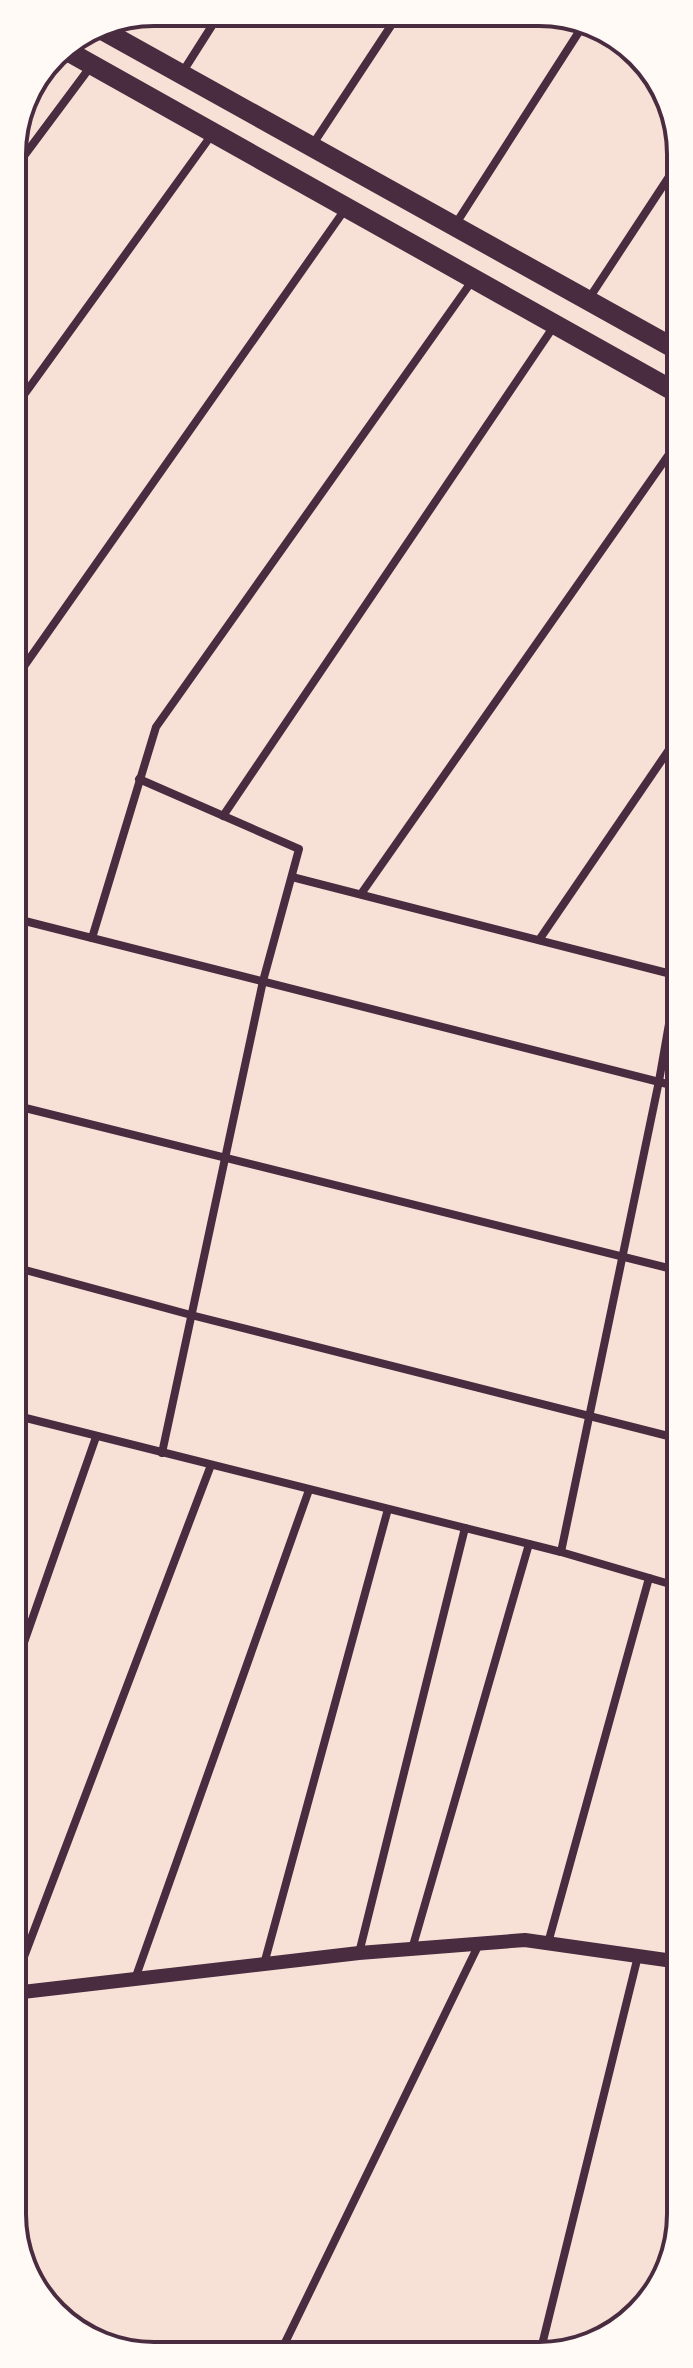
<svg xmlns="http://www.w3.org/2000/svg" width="693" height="2368" font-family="'Nunito Sans',sans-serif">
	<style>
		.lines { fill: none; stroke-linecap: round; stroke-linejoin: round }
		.minor { stroke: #4a2c40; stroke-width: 8 }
		.tertiary { stroke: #4a2c40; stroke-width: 14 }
		.primary { stroke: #4a2c40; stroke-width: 20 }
		.rim { fill: none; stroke: #4a2c40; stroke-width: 4 }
	</style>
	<rect width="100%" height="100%" fill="#f7e1d7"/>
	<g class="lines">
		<g class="minor">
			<path d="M 182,73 L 215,21"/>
			<path d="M 311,147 L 396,18"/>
			<path d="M 12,172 L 91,66"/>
			<path d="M 455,225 L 584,24"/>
			<path d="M 588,300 L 678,163"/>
			<path d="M 13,410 L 213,133"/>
			<path d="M 13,682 L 346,208"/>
			<path d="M 139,779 L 299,849 L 263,981 L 162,1453"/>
			<path d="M 223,816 L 554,326"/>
			<path d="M 292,877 L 679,976"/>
			<path d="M 361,894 L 679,440"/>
			<path d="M 13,918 L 679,1087"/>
			<path d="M 92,938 L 156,727 L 472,281"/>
			<path d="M 539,940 L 679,735"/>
			<path d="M 13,1105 L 680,1271"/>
			<path d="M 14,1267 L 191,1315 L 680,1439"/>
			<path d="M 14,1415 L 561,1552 L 680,1587"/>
			<path d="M 561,1552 L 659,1081 L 669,1024 L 679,1008"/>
			<path d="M 14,1671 L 96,1437"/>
			<path d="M 548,1943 L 649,1578"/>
			<path d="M 412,1949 L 529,1544"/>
			<path d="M 359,1953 L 465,1528"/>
			<path d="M 264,1964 L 388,1509"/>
			<path d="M 135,1979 L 309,1490"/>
			<path d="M 14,1983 L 211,1465"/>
			<path d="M 280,2353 L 479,1944"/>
			<path d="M 540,2353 L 638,1956"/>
		</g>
		<path class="tertiary" d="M 14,1993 L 359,1953 L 525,1940 L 680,1962"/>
		<g class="primary">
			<path d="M 95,26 L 679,351"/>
			<path d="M 62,48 L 679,394"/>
		</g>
	</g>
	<path d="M0 0H693V2368H0ZM154 26H539A128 128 0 0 1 667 154V2214A128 128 0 0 1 539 2342H154A128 128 0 0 1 26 2214V154A128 128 0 0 1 154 26Z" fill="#fffaf5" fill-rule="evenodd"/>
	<path class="rim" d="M154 26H539A128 128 0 0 1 667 154V2214A128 128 0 0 1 539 2342H154A128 128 0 0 1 26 2214V154A128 128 0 0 1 154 26Z"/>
</svg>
